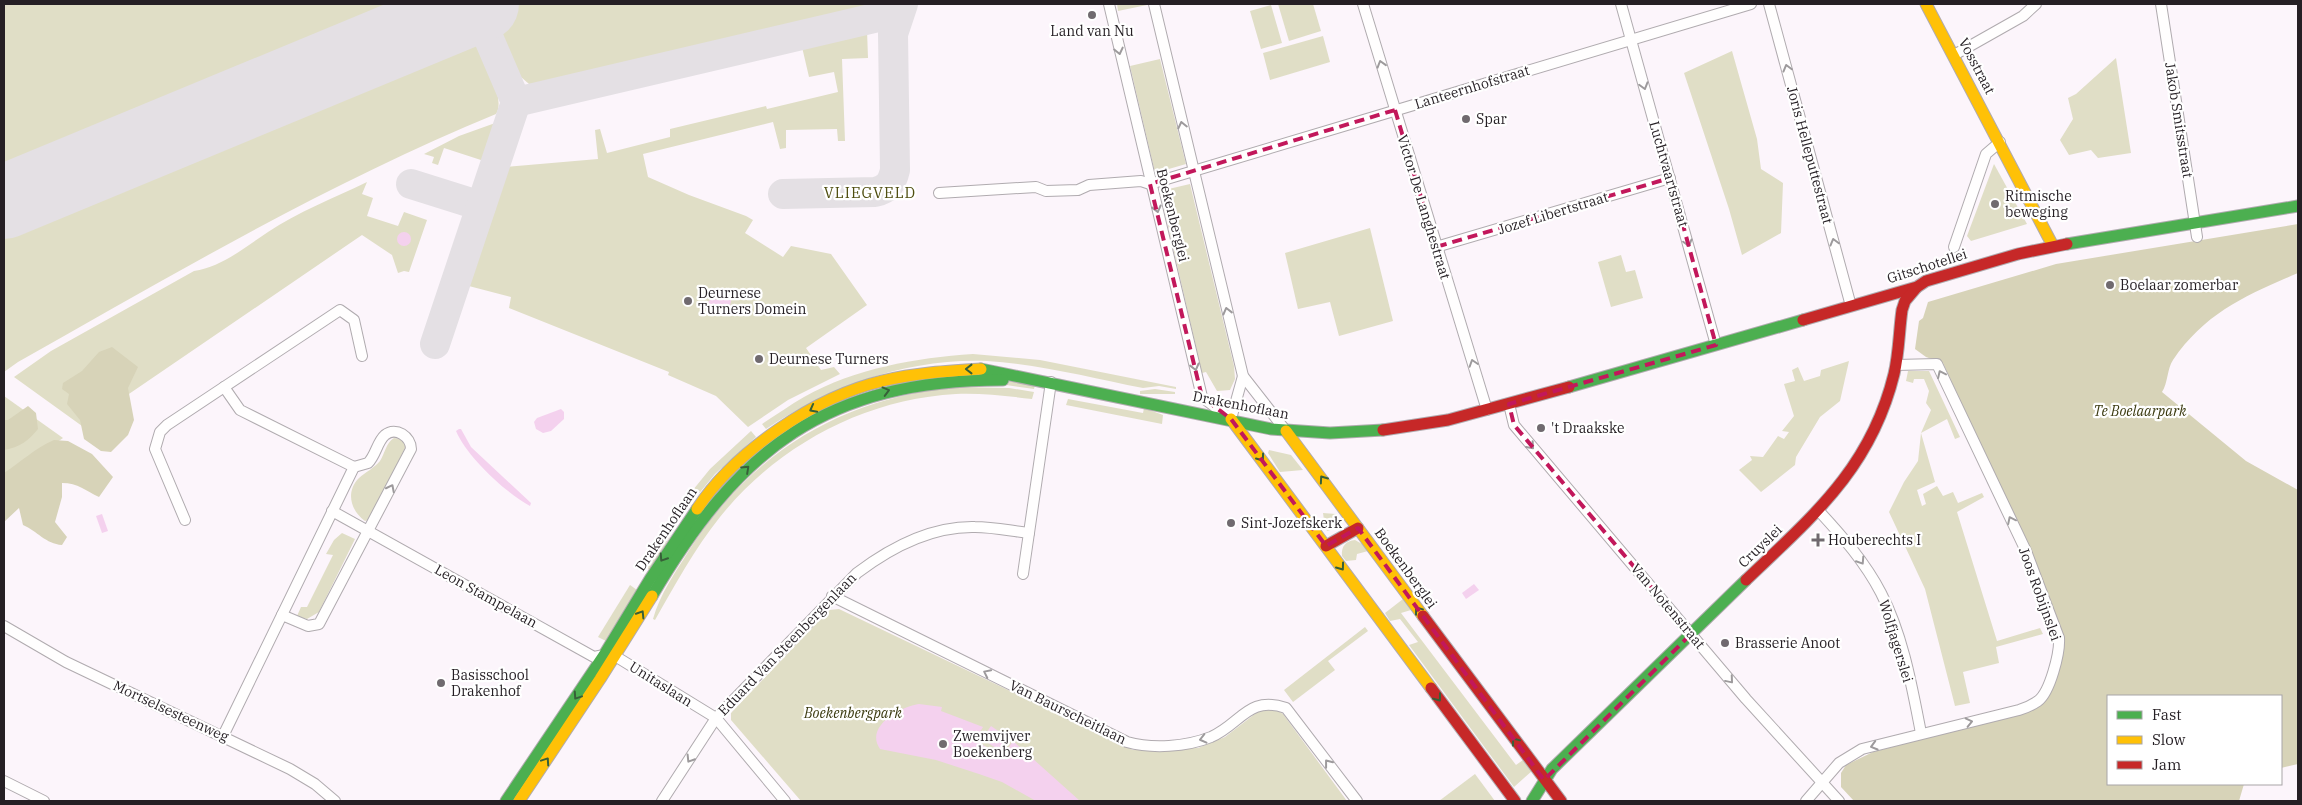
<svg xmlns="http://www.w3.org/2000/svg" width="2302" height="805" font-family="'IBM Plex Serif',serif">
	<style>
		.green { fill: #e0dec6 }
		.forest { fill: #d7d3b8 }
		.water { fill: #f4d1ee }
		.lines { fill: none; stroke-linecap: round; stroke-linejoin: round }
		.taxiway { stroke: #e4e0e4; stroke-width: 30 }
		.runway { stroke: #e4e0e4; stroke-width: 74 }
		.street-casing { stroke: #b0abaf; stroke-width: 12 }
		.fast-casing { stroke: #b0abaf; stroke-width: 13 }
		.slow-casing { stroke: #b0abaf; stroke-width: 13 }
		.jam-casing { stroke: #b0abaf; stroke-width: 13 }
		.street { stroke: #fffefe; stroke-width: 10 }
		.fast { stroke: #4caf50; stroke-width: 11 }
		.slow { stroke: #ffc107; stroke-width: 11 }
		.jam { stroke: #c62828; stroke-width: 11 }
		.oneway { stroke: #9d9a9c }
		.oneway2 { stroke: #376038 }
		.marked { fill: none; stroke: #c2185b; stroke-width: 4; stroke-dasharray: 10 6; stroke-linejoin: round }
		.poi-dot { fill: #706a6f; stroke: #fff; stroke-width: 2 }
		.labels { text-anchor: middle; stroke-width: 4.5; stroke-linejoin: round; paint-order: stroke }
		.poi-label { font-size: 14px; fill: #251f24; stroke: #fff; text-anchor: start }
		.street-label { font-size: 14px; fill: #251f24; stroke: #fff }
		.park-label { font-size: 14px; font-style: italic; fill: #3b3a10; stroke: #fff }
		.neighbourhood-label { font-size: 15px; letter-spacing: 1px; fill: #4f4e10; stroke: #fff }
	</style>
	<rect width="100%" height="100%" fill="#fcf5fb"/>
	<g class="green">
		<path d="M 4,4 L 461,4 C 470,24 509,97 496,114 C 330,182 174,274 18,362 L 4,372 Z"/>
		<path d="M 488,4 L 879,4 L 541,87 L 529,84 L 521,77 Z"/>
		<path d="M 1117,4 L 1147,4 L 1147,5 L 1118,11 Z"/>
		<path d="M 1278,4 L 1313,4 L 1321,31 L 1289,41 Z"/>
		<path d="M 1271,5 L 1282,43 L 1261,49 L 1250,11 Z"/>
		<path d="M 867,30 L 868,58 L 842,59 L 845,141 L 838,141 L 837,129 L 786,130 L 786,148 L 780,149 L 773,122 L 643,154 L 648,177 L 689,195 L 746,216 L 753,220 L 745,233 L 783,257 L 791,246 L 831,254 L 867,305 L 806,348 L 821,370 L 834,367 L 840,374 L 788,400 L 748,427 L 716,396 L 668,375 L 669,372 L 509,308 L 511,297 L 465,285 L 504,167 L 598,159 L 595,130 L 600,129 L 607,153 L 670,137 L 670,129 L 766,106 L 767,109 L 838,92 L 834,72 L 809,77 L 802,47 Z"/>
		<path d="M 1323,36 L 1330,62 L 1270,80 L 1263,53 Z"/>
		<path d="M 1732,51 L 1757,139 L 1761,169 L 1783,183 L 1781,233 L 1742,255 L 1729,209 L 1684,73 Z"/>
		<path d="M 2116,58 L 2131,153 L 2098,158 L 2091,150 L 2069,155 L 2060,140 L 2073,119 L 2068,98 L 2076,94 Z"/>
		<path d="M 1160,59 L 1186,164 L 1155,173 L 1130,66 Z"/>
		<path d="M 498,122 L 484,161 L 444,148 L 438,165 L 432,163 L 434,157 L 424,154 L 459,136 Z"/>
		<path d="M 1994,164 L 2027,224 L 1971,241 L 1967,236 Z"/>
		<path d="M 367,182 L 362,194 L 373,198 L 367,216 L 398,226 L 404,212 L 427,220 L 409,272 L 404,271 L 398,273 L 392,255 L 362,235 L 82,426 L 14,377 L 51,351 L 194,271 C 222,267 245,247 268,232 C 298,212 334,198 367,182 Z"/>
		<path d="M 1190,184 L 1234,366 L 1235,379 L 1230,390 L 1217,391 L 1206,372 L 1202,373 L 1160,191 Z"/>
		<path d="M 1370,228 L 1393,321 L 1339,336 L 1330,302 L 1298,309 L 1285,253 Z"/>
		<path d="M 1621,255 L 1626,272 L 1635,270 L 1643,298 L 1611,307 L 1598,262 Z"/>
		<path d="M 973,354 L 1040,360 L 1176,387 L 1176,389 L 1159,386 L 1143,388 C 1092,378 1039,364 987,361 C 907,358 831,386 766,429 L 762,424 C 776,415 790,405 804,397 C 856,368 915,358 973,354 Z"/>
		<path d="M 1849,361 L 1840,401 L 1820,417 L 1796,457 L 1795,465 L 1761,492 L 1739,470 L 1752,460 L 1750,456 L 1763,457 L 1778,436 L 1784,439 L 1789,432 L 1782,431 L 1794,416 L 1784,384 L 1795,381 L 1792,370 L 1798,367 L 1804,381 L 1820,376 L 1821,370 Z"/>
		<path d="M 1908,371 L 1929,371 L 1960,437 L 1955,439 L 1947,419 L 1921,433 L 1935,482 L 1917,490 L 1922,506 L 1926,504 L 1923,494 L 1937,486 L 1943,496 L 1953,492 L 1958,503 L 1982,493 L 1984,497 L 1957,512 L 1997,641 L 2040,628 L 2043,634 L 1996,647 L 1999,663 L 1963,672 L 1970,703 L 1955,706 L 1925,589 L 1889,512 L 1904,482 L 1918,461 L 1921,433 L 1931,410 L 1926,403 L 1929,391 L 1924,379 L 1914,379 L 1913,383 L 1906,381 Z"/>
		<path d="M 1000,380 L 1035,385 L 1034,389 L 999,384 Z"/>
		<path d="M 956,387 L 1009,388 L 1034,392 L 1032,399 C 1007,396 981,393 956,394 C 864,399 777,446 720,517 C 695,548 675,585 655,620 L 653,619 C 660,594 675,573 688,552 C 751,453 839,399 956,387 Z"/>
		<path d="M 1155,389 L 1175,392 L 1175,394 L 1140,394 L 1140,391 Z"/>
		<path d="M 4,396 L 63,438 L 4,478 Z"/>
		<path d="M 1068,399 L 1143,413 L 1144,408 L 1163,415 L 1162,424 L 1066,405 Z"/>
		<path d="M 751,431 L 756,437 L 715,474 L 687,508 L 650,570 L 643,566 L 680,506 L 710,469 Z"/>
		<path d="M 394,438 L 400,439 L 405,444 L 405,448 L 371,519 L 365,521 C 351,511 345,492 359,478 C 366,472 374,468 380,461 C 385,453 386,443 394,438 Z"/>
		<path d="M 1269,450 L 1291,455 L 1303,470 L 1280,472 L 1268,453 Z"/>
		<path d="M 1323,513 L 1336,514 L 1338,522 L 1333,529 L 1328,531 L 1319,526 L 1318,523 L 1324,520 Z"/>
		<path d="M 342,533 L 355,539 L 319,612 L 307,619 L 297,616 L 301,607 L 307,607 L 333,555 L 326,554 L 334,540 Z"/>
		<path d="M 1355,540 L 1362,544 L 1368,551 L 1357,554 L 1356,560 L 1346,561 L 1342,556 C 1341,546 1346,541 1355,540 Z"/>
		<path d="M 630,585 L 637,590 L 606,641 L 598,637 Z"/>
		<path d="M 1403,599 L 1411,610 L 1401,613 L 1516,765 L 1523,760 L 1532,771 L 1514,787 L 1409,645 L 1418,642 L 1400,619 L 1390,621 L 1385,613 Z"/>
		<path d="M 839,609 L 1133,750 L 1198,748 L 1225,737 L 1260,710 L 1275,709 L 1283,714 L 1347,801 L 801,801 L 731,720 L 731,713 L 829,610 Z"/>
		<path d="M 1365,627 L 1368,631 L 1328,661 L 1335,670 L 1293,702 L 1284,690 Z"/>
		<path d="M 1475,774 L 1495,801 L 1439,801 Z"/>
	</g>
	<g class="forest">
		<path d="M 2298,224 L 2298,273 C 2247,295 2206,312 2173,360 C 2167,369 2168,383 2162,392 L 2246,461 L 2298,490 L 2298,764 L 2281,768 L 2281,696 L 2108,696 L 2108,784 L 2244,784 L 2239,801 L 1854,801 L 1841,787 L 1841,773 L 1846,765 L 1873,752 L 2029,711 L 2049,694 L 2063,655 L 2064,637 L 2041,576 L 1943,363 L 1926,357 L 1915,349 L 1919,321 L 1923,318 L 1928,302 L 2056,264 Z"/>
		<path d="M 112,347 L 138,367 L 128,388 L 134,420 L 128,435 L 111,452 L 101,451 L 84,439 L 80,420 L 67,404 L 69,394 L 62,389 L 63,383 L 82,371 L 99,352 Z"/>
		<path d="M 28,406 L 36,413 L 38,429 C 28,441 20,447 4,450 L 4,420 L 8,420 Z"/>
		<path d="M 54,440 L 68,441 L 92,454 L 113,477 L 99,497 C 86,491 78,483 62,483 L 62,497 L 55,522 L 67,537 L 62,545 C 46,544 37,531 23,525 L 19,508 L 4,522 L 4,473 C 21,462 35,448 54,440 Z"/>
	</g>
	<g class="water">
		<circle cx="404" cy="239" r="7"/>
		<path d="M 724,297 L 731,300 L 730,307 L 726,309 L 710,305 L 708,302 L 712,298 L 718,300 Z"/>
		<path d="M 561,409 L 564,412 L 564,419 L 551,431 L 543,433 L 536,429 L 534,422 L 537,418 Z"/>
		<path d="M 459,429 L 461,429 L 471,447 L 531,503 L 530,506 C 506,493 467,457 456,431 Z"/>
		<path d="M 102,514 L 108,531 L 102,533 L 96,516 Z"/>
		<path d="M 1474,584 L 1479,590 L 1466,599 L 1462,593 Z"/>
		<path d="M 919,704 L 942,707 L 941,711 L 983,727 L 975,740 L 1002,757 L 1013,741 L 1080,801 L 1036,801 L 1002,782 L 979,774 L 936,760 L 880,749 C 864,726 902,706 919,704 Z"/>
		<path d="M 991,726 L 1010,739 L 1002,752 L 982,739 Z"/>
	</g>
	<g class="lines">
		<g class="taxiway">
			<path d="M 516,102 L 883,16 L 893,13 L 902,4"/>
			<path d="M 411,184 L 481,206"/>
			<path d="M 783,194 L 875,192 C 888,189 892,183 895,170 L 893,34 L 903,4"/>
			<path d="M 435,344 L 516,102 L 474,4"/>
		</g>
		<path class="runway" d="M 4,202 L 482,4"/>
		<defs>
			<g id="street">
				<path d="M 1109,4 L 1202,397 L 1231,419 L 1243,376"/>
				<path d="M 1154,4 L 1243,376 L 1286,431"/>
				<path d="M 1363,4 L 1487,410"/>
				<path d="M 1621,4 L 1716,345"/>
				<path d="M 1769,4 L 1851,306"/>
				<path d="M 2161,4 L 2197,237"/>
				<path d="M 1954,55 L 2023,16 L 2036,4"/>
				<path d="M 939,193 L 1036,187 L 1046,191 L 1078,190 L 1089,185 L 1141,181 L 1150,184 L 1751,4"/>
				<path d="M 1436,247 L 1670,178"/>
				<path d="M 1954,247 L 1986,154 L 2000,142"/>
				<path d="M 224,387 L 240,410 L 354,467"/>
				<path d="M 1509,404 L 1514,425 L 1746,699 L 1839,801"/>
				<path d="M 1818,510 C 1842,536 1865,562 1881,593 C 1903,635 1912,687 1921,733"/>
				<path d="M 332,511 L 594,657 L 604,655"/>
				<path d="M 185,520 L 155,449 L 160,432 L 167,425 L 340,310 L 354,320 L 362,356"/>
				<path d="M 1023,574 L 1051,382"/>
				<path d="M 832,596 L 1127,742 C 1152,749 1186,747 1211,737 C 1241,724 1248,695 1286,708 L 1357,801"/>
				<path d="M 282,615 L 308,626 L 319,624 L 411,449 C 411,437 396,426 385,435 C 377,442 376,455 368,463 L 354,467"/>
				<path d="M 4,626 L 66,662 L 290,769 L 315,784 L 335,801"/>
				<path d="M 615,656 L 716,718 L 785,801"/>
				<path d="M 223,736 L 354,467"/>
				<path d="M 4,781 L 44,801"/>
				<path d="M 662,801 L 716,718 L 857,573 C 890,548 932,526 975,527 C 993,527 1011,531 1029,533"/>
				<path d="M 1806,801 L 1839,763 L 1862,749 L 2019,710 C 2026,708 2032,705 2038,701 C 2050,692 2060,653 2059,638 L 2026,551 L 1937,364 L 1896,365"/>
			</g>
			<g id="fast">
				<path d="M 2067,244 L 2298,206"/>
				<path d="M 981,369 L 1271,429 L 1330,433 L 1383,430"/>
				<path d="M 1569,387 L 1803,320"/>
				<path d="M 652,596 C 739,448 826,380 1003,380"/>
				<path d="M 506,801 L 604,655 L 650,579 L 697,509"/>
				<path d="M 1532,801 L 1552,769 L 1746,580"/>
			</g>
			<g id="slow">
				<path d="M 1926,4 L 2053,246"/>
				<path d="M 1231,419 L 1431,688"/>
				<path d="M 1286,431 L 1423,616"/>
				<path d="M 697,509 C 735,451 815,397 882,381 C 915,373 948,371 981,369"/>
				<path d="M 519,801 L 600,679 L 652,596"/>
			</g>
			<g id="jam">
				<path d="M 1803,320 L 1917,287 L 1926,281 L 2018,254 L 2067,244"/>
				<path d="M 1383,430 L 1448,420 L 1569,387"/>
				<path d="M 1326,546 L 1358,528"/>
				<path d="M 1746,580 C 1813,516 1871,468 1894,374 C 1899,354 1899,331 1902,310 L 1905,301 L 1916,288"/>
				<path d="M 1423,616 L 1561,801"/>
				<path d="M 1431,688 L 1515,801"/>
			</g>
		</defs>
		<use href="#street" class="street-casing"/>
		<use href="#fast" class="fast-casing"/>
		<use href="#slow" class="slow-casing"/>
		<use href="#jam" class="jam-casing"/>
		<use href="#street" class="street"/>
		<use href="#fast" class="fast"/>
		<use href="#slow" class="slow"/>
		<use href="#jam" class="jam"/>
	</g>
	<defs><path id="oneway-chevron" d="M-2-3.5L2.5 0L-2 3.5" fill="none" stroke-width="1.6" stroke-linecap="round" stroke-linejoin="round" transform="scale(1.25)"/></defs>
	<g class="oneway">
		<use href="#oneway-chevron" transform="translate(1119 51) rotate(77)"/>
		<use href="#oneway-chevron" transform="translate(1381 64) rotate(-107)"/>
		<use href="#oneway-chevron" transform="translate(1787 68) rotate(-105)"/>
		<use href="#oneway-chevron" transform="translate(1644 86) rotate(74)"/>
		<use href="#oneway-chevron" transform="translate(1182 125) rotate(-103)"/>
		<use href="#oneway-chevron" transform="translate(1157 209) rotate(76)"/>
		<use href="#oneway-chevron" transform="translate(1834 242) rotate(-105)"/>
		<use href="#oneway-chevron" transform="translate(1688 243) rotate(75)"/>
		<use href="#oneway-chevron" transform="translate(1227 311) rotate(-104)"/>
		<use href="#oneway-chevron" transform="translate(1473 363) rotate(-108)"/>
		<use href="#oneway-chevron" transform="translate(1195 367) rotate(76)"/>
		<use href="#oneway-chevron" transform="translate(1941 374) rotate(-115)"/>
		<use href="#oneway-chevron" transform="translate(1531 446) rotate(49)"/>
		<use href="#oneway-chevron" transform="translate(391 488) rotate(-63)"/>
		<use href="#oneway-chevron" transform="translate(2011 520) rotate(-116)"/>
		<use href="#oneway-chevron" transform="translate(1861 561) rotate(57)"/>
		<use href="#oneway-chevron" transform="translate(987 673) rotate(-154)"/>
		<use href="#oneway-chevron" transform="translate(1730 680) rotate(50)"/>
		<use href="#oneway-chevron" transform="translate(1969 722) rotate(-13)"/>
		<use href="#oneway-chevron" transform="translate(1203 739) rotate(166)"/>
		<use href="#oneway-chevron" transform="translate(1874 746) rotate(164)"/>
		<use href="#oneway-chevron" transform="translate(690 759) rotate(122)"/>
		<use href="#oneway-chevron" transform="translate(1328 763) rotate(-128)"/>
	</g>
	<g class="oneway2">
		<use href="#oneway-chevron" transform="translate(969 369) rotate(-180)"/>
		<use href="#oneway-chevron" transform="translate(886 391) rotate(-15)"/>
		<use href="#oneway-chevron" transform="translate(813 409) rotate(152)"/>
		<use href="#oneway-chevron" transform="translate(1261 458) rotate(54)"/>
		<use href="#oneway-chevron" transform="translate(746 469) rotate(-43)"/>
		<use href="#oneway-chevron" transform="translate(1323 479) rotate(-125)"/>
		<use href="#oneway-chevron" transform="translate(663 558) rotate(123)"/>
		<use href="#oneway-chevron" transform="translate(1341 567) rotate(54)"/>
		<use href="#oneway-chevron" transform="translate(1418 610) rotate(-127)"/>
		<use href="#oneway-chevron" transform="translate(641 614) rotate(-58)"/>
		<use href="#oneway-chevron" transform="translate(577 696) rotate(124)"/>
		<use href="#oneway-chevron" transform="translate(1438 698) rotate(53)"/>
		<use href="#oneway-chevron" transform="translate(1515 741) rotate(-127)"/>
		<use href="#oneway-chevron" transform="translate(546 761) rotate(-56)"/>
	</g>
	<path class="marked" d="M 1395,110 L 1436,247 L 1670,178 L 1716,345 L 1509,404 L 1514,425 L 1691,634 L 1544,780 L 1358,528 L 1326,546 L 1231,419 L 1202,397 L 1150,184 Z"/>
	<g class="poi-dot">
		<circle cx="1092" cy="15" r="5"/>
		<circle cx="1466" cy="119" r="5"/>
		<circle cx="1995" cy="204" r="5"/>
		<circle cx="2110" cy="285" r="5"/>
		<circle cx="688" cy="301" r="5"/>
		<circle cx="759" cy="359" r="5"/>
		<circle cx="1541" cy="428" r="5"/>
		<circle cx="1231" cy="523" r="5"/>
		<path d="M1815.5 532.5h5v5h5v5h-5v5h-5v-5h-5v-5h5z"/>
		<circle cx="1725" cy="643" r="5"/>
		<circle cx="441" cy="683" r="5"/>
		<circle cx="943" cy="744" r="5"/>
	</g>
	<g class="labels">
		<g class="poi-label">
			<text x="1092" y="36" text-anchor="middle">Land van Nu</text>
			<text x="1476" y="124">Spar</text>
			<text x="2005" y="201">Ritmische<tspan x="2005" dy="16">beweging</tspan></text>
			<text x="2120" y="290">Boelaar zomerbar</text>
			<text x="698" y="298">Deurnese<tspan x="698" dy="16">Turners Domein</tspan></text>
			<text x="769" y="364">Deurnese Turners</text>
			<text x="1551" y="433">'t Draakske</text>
			<text x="1241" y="528">Sint-Jozefskerk</text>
			<text x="1828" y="545">Houberechts I</text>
			<text x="1735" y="648">Brasserie Anoot</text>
			<text x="451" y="680">Basisschool<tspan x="451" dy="16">Drakenhof</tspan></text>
			<text x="953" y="741">Zwemvijver<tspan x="953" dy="16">Boekenberg</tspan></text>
		</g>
		<g class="street-label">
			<text transform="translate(1977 66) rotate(62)" y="5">Vosstraat</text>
			<text transform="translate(1472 87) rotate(-17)" y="5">Lanteernhofstraat</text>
			<text transform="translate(2179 120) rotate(81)" y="5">Jakob Smitsstraat</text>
			<text transform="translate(1810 155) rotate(75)" y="5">Joris Helleputtestraat</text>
			<text transform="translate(1669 174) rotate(74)" y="5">Luchtvaartstraat</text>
			<text transform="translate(1424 207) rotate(73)" y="5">Victor De Langhestraat</text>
			<text transform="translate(1553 213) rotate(-17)" y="5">Jozef Libertstraat</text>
			<text transform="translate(1173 215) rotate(76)" y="5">Boekenberglei</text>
			<text transform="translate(1927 266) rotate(-18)" y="5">Gitschotellei</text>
			<text transform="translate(1241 405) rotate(11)" y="5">Drakenhoflaan</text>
			<text transform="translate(666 529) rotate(-56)" y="5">Drakenhoflaan</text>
			<text transform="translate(1760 546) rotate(-44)" y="5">Cruyslei</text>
			<text transform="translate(1406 568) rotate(54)" y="5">Boekenberglei</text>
			<text transform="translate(2040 594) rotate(70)" y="5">Joos Robijnslei</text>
			<text transform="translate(486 596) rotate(29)" y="5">Leon Stampelaan</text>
			<text transform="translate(1668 606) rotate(50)" y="5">Van Notenstraat</text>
			<text transform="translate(1896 641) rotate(73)" y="5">Wolfjagerslei</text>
			<text transform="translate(787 644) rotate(-46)" y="5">Eduard Van Steenbergenlaan</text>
			<text transform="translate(661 684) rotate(32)" y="5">Unitaslaan</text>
			<text transform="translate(171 711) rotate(25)" y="5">Mortselsesteenweg</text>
			<text transform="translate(1068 712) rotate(26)" y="5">Van Baurscheitlaan</text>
		</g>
		<g class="park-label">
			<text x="2140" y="416">Te Boelaarpark</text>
			<text x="853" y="718">Boekenbergpark</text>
		</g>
		<g class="neighbourhood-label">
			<text x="870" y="198">VLIEGVELD</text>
		</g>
	</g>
	<rect width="2302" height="805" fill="none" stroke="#251f24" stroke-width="10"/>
	<rect x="2107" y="695" width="175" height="90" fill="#ffffff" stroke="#a8a5a7"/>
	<rect x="2117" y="711" width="25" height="8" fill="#4caf50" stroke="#a8a5a7"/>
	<text x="2152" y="720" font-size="15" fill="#251f24">Fast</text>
	<rect x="2117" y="736" width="25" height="8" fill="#ffc107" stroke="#a8a5a7"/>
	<text x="2152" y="745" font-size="15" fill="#251f24">Slow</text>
	<rect x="2117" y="761" width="25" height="8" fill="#c62828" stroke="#a8a5a7"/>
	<text x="2152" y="770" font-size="15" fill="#251f24">Jam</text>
</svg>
